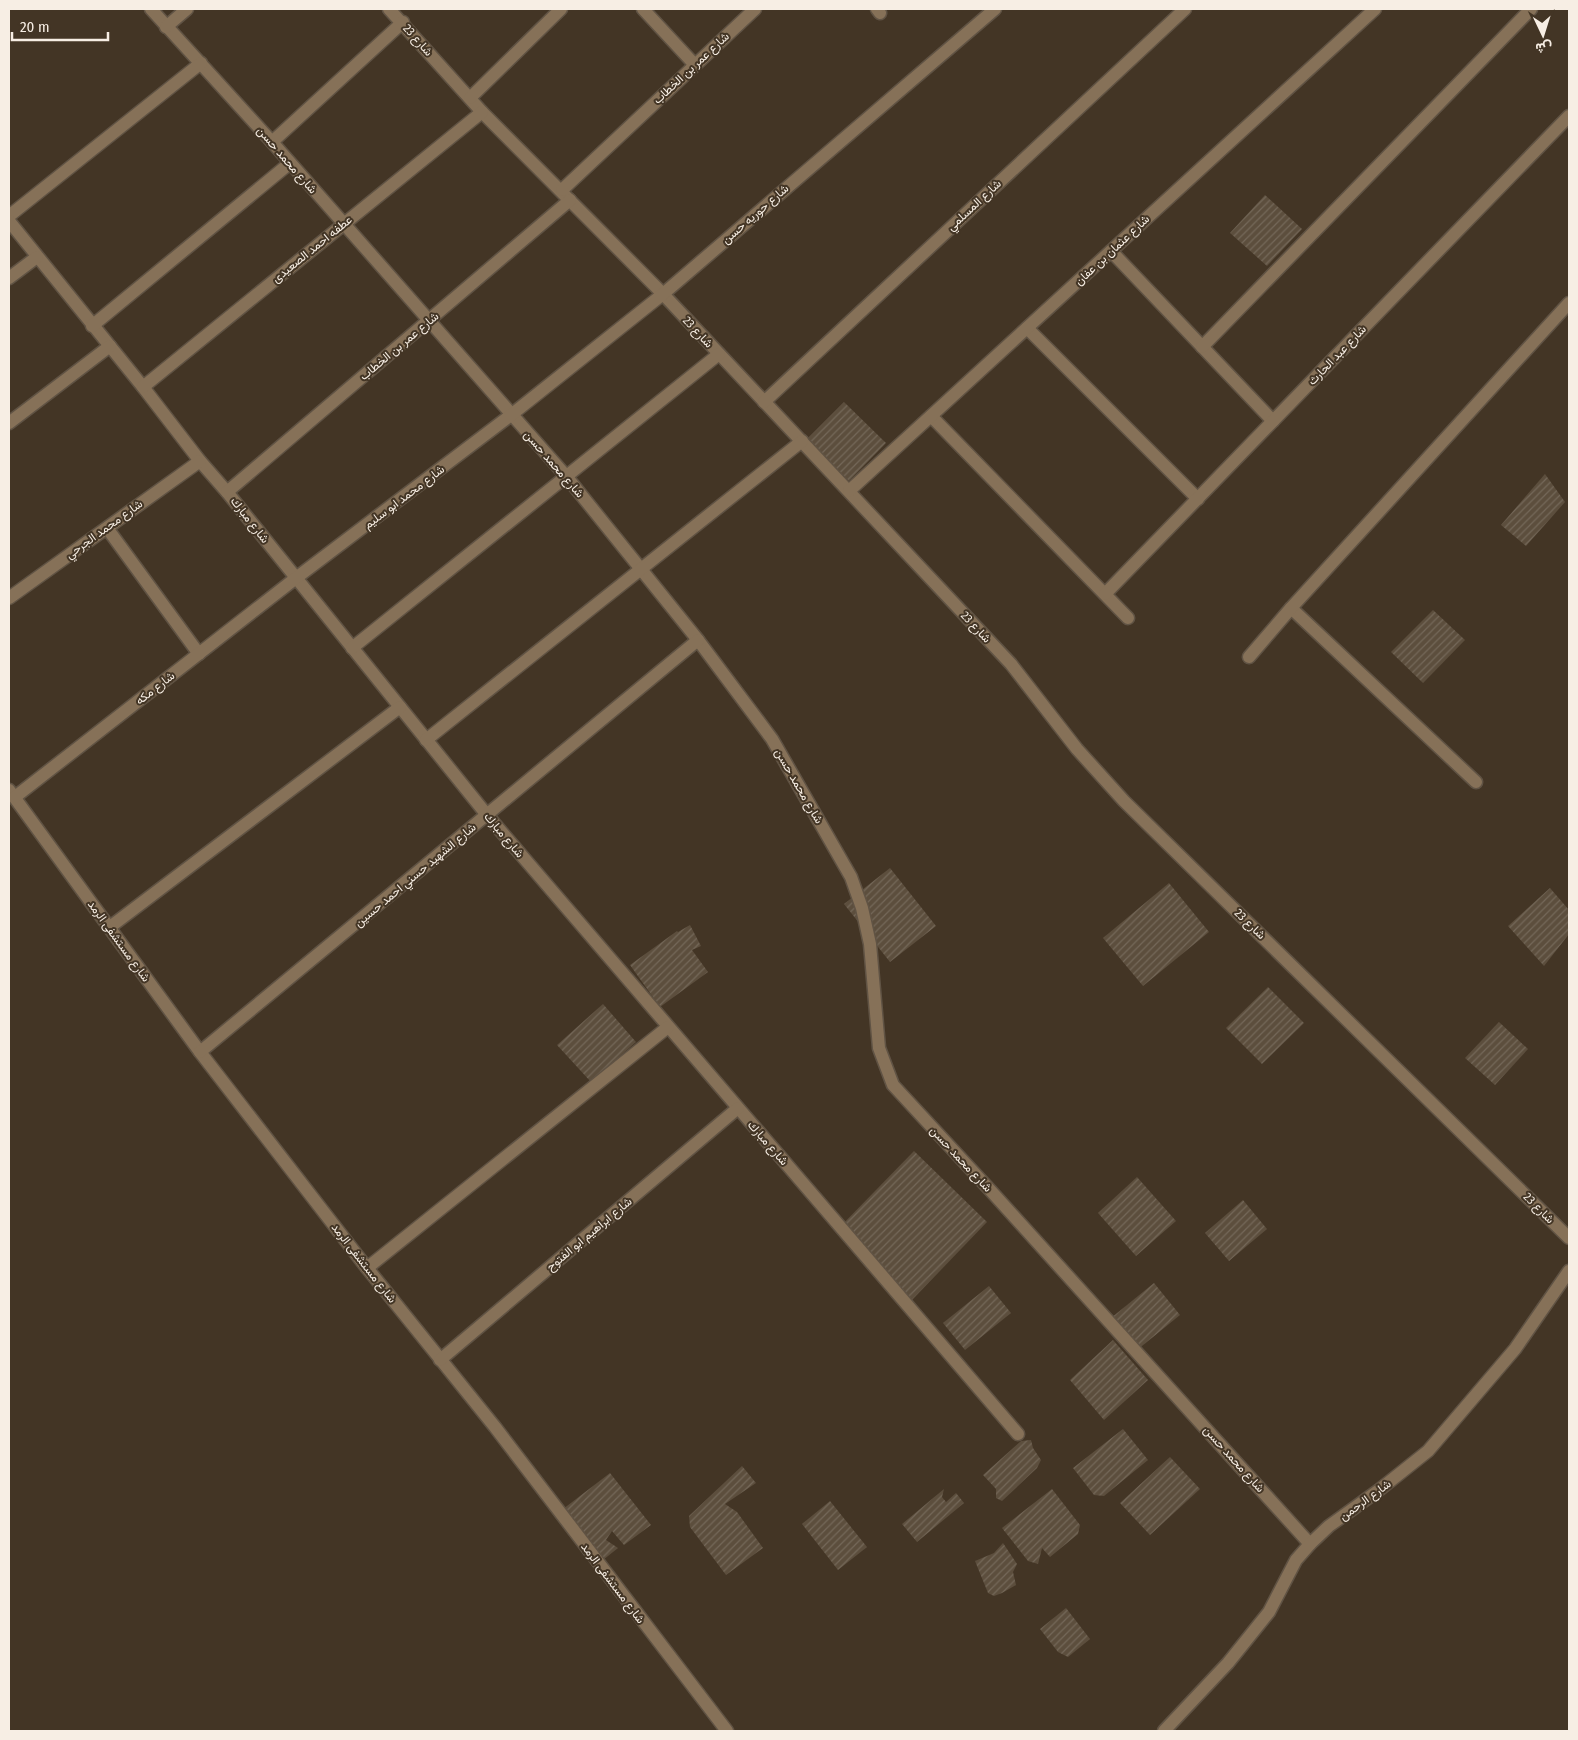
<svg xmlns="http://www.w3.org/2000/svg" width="1578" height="1740" font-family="'Fira Sans Condensed',Vazirmatn,sans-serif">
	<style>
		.building { fill: url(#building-hatch) }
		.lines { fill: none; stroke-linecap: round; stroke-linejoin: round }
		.street-casing { stroke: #605344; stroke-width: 15 }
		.street { stroke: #867158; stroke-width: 12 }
		.labels { text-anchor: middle; stroke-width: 4; stroke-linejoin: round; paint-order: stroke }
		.street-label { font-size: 12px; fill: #f7eee4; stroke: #433525 }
	</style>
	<defs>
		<pattern id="building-hatch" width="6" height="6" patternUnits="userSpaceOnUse" patternTransform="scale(1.25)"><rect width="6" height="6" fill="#5c4e3d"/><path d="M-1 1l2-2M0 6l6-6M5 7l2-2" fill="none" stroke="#746859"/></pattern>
	</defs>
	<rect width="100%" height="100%" fill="#433525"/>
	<g class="building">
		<path d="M 1265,195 L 1302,229 L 1267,266 L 1230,233 Z"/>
		<path d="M 844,402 L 886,443 L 849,481 L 806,440 Z"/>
		<path d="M 1545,474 L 1565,502 L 1526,546 L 1501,525 Z"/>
		<path d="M 1433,610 L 1465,640 L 1423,683 L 1391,652 Z"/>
		<path d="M 890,868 L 936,926 L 890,962 L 844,904 Z"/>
		<path d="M 1169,883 L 1209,932 L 1143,986 L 1103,938 Z"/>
		<path d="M 1550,888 L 1569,910 L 1569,934 L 1544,966 L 1508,926 Z"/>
		<path d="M 690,925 L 701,946 L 692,950 L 708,972 L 660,1007 L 630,965 L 677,931 L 678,932 Z"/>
		<path d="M 1268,987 L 1304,1023 L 1262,1064 L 1226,1028 Z"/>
		<path d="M 603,1004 L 636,1042 L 591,1082 L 557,1045 Z"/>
		<path d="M 1499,1022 L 1528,1049 L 1495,1085 L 1465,1058 Z"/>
		<path d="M 914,1151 L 987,1222 L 911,1301 L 837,1230 Z"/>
		<path d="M 1137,1177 L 1176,1221 L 1136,1256 L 1098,1213 Z"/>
		<path d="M 1243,1200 L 1267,1229 L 1229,1261 L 1205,1233 Z"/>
		<path d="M 1154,1283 L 1180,1315 L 1137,1350 L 1111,1318 Z"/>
		<path d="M 989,1286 L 1011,1313 L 965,1350 L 943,1323 Z"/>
		<path d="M 1113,1340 L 1148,1380 L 1104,1420 L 1070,1380 Z"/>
		<path d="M 1123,1429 L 1148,1460 L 1104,1496 L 1094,1495 L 1073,1468 Z"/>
		<path d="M 1031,1440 L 1033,1448 L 1041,1460 L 1037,1468 L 1002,1501 L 996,1498 L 996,1489 L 983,1475 L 1021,1441 Z"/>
		<path d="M 1170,1457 L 1200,1489 L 1150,1535 L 1120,1503 Z"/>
		<path d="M 742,1466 L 756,1483 L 725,1504 L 737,1512 L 763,1548 L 726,1575 L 690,1527 L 689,1516 Z"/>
		<path d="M 610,1473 L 651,1525 L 624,1545 L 612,1531 L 606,1540 L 618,1548 L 603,1560 L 563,1509 Z"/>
		<path d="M 944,1489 L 942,1497 L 946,1502 L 956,1493 L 964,1503 L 917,1542 L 902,1524 Z"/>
		<path d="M 1052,1489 L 1080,1525 L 1078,1534 L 1050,1557 L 1042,1548 L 1038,1564 L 1028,1561 L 1002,1528 Z"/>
		<path d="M 830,1501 L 867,1547 L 838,1570 L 802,1524 Z"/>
		<path d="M 1003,1543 L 1017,1564 L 1013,1572 L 1016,1585 L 1002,1593 L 994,1596 L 988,1593 L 975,1561 L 994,1553 Z"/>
		<path d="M 1066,1608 L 1090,1639 L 1068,1657 L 1058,1652 L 1040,1629 Z"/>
	</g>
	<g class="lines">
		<defs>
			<g id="street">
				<path d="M 151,9 L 272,142 L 566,476 L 698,640 L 772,739 L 851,877 L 862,908 L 870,944 L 879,1048 L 893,1085 L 991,1191 L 1310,1544"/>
				<path d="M 389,9 L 482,112 L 663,294 L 1011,664 L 1077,749 L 1124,801 L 1569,1238"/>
				<path d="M 643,9 L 695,65"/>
				<path d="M 877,9 L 880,13"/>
				<path d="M 166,27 L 187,9"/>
				<path d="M 470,98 L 561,9"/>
				<path d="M 272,142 L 403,22"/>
				<path d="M 562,190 L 755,9"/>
				<path d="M 9,216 L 201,63"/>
				<path d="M 9,221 L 143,387 L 200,461 L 227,492 L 487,815 L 1018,1434"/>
				<path d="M 1111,251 L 1273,421"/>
				<path d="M 9,278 L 37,257"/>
				<path d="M 92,326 L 290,163"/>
				<path d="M 1027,328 L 1198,499"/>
				<path d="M 1202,347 L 1531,9"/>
				<path d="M 143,387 L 482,112"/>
				<path d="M 764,402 L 1185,9"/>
				<path d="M 931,416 L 1128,618"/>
				<path d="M 9,423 L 110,346"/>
				<path d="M 849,491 L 1375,9"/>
				<path d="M 227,492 L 570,200"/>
				<path d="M 107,528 L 199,654"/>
				<path d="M 1105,594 L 1569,116"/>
				<path d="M 9,598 L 200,461"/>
				<path d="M 1291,608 L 1476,782"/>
				<path d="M 352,648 L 719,354"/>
				<path d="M 1249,657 L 1291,608 L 1569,303"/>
				<path d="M 426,740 L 802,441"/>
				<path d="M 9,790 L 200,1052 L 367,1268 L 495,1427 L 727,1731"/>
				<path d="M 15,797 L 296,578 L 511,415 L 663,294 L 995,9"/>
				<path d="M 110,927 L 400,707"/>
				<path d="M 200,1052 L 698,640"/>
				<path d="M 367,1268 L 668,1027"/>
				<path d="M 440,1360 L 738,1108"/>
				<path d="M 1164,1731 L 1228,1663 L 1269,1612 L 1296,1560 L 1310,1544 L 1329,1526 L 1379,1490 L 1428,1451 L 1515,1349 L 1569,1271"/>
			</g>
		</defs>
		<use href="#street" class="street-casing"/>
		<use href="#street" class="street"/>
	</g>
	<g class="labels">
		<g class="street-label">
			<text transform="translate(418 40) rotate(48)" y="4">شارع 23</text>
			<text transform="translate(691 68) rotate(-43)" y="4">شارع عمر بن الخطاب</text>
			<text transform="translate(287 160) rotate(49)" y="4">شارع محمد حسن</text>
			<text transform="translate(974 205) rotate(-43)" y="4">شارع المسلمي</text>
			<text transform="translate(755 214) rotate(-41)" y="4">شارع حوريه حسن</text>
			<text transform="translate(312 249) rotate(-39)" y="4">عطفه احمد الصعيدى</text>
			<text transform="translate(1112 250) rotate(-43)" y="4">شارع عثمان بن عفان</text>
			<text transform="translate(698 332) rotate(47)" y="4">شارع 23</text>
			<text transform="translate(399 346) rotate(-40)" y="4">شارع عمر بن الخطاب</text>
			<text transform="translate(1337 355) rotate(-46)" y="4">شارع عبد الحارث</text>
			<text transform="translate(554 464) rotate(49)" y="4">شارع محمد حسن</text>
			<text transform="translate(404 497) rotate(-37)" y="4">شارع محمد ابو سليم</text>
			<text transform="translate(250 520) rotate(52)" y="4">شارع مبارك</text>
			<text transform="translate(104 529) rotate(-36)" y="4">شارع محمد الجرحي</text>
			<text transform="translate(976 627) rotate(47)" y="4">شارع 23</text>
			<text transform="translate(155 688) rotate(-38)" y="4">شارع مكه</text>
			<text transform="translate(799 786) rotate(60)" y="4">شارع محمد حسن</text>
			<text transform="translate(504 835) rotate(50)" y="4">شارع مبارك</text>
			<text transform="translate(415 875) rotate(-40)" y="4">شارع الشهيد حسني احمد حسين</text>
			<text transform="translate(1250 924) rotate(44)" y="4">شارع 23</text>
			<text transform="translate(119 941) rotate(54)" y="4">شارع مستشفى الرمد</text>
			<text transform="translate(768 1143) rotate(49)" y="4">شارع مبارك</text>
			<text transform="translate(961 1159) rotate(47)" y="4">شارع محمد حسن</text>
			<text transform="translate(1539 1208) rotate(45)" y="4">شارع 23</text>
			<text transform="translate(589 1234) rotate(-40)" y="4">شارع ابراهيم ابو الفتوح</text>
			<text transform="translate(364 1263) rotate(52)" y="4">شارع مستشفى الرمد</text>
			<text transform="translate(1234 1459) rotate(48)" y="4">شارع محمد حسن</text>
			<text transform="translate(1365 1500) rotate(-36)" y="4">شارع الرحمن</text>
			<text transform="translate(613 1583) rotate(53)" y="4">شارع مستشفى الرمد</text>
		</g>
	</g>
	<rect width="1578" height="1740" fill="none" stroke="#f7eee4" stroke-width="20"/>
	<g transform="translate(1543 35) rotate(176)" stroke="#433525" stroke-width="4" paint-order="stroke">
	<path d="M0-4L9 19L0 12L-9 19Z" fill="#f7eee4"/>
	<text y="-8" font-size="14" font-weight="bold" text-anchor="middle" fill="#f7eee4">ش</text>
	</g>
	<path d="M12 32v8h96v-8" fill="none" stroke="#f7eee4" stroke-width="2.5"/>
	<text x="20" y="32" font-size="15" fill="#f7eee4" stroke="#433525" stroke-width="4" paint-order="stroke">20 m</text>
</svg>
